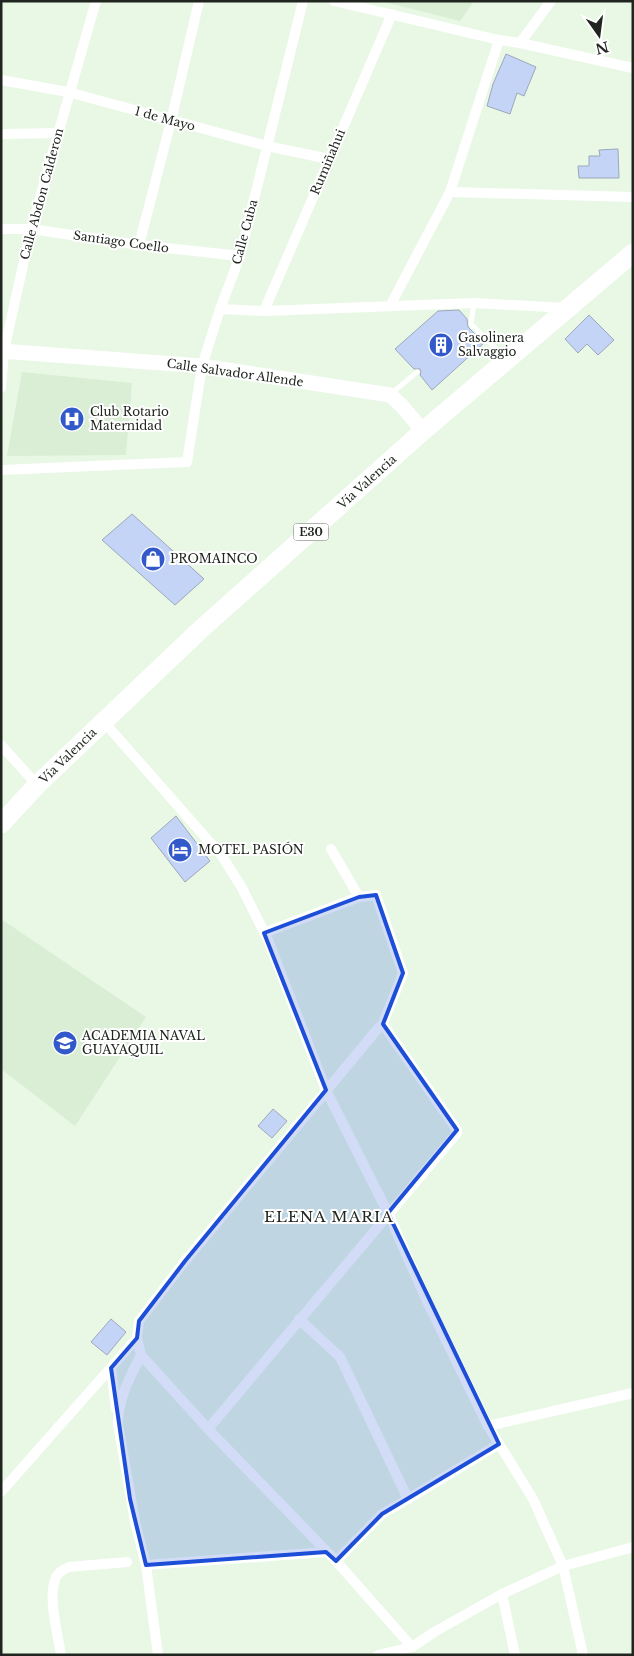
<svg xmlns="http://www.w3.org/2000/svg" width="634" height="1656" font-family="'Libre Baskerville',serif">
	<style>
		.built { fill: #d9eed5 }
		.building { fill: #c4d4f6; stroke: #9ea7bb }
		.lines { fill: none; stroke-linecap: round; stroke-linejoin: round }
		.lane { stroke: #fff; stroke-width: 5 }
		.street { stroke: #fff; stroke-width: 10 }
		.secondary { stroke: #fff; stroke-width: 15 }
		.highway { stroke: #fff; stroke-width: 19 }
		.marked { fill: #1d4ed8; fill-opacity: 0.2; stroke: #1d4ed8; stroke-width: 4; stroke-linejoin: round }
		.labels { text-anchor: middle; stroke-width: 4; stroke-linejoin: round; paint-order: stroke }
		.shield { fill: #fff; stroke: #636762; stroke-width: 1 }
		.shield-label { font-size: 11px; font-weight: bold; fill: #20261f }
		.street-label { font-size: 12px; fill: #20261f; stroke: #fff }
		.poi-label { font-size: 12px; fill: #20261f; stroke: #fff; text-anchor: start }
		.quarter-label { font-size: 15px; letter-spacing: 1px; fill: #20261f; stroke: #fff }
	</style>
	<rect width="100%" height="100%" fill="#e8f8e5"/>
	<g class="built">
		<path d="M 381,1 L 474,1 L 460,21 Z"/>
		<path d="M 22,372 L 132,383 L 126,455 L 7,456 Z"/>
		<path d="M 1,919 L 146,1017 L 75,1126 L 1,1069 Z"/>
	</g>
	<g class="building">
		<path d="M 506,54 L 536,67 L 524,96 L 517,93 L 510,114 L 487,106 L 493,84 Z"/>
		<path d="M 618,149 L 619,178 L 579,178 L 578,166 L 589,166 L 589,156 L 600,156 L 599,150 Z"/>
		<path d="M 459,310 L 467,319 L 468,327 L 484,343 L 432,390 L 420,375 L 421,372 L 420,369 L 414,369 L 395,349 L 438,311 Z"/>
		<path d="M 589,315 L 614,340 L 598,355 L 587,344 L 578,353 L 565,339 Z"/>
		<path d="M 132,514 L 204,579 L 175,605 L 102,540 Z"/>
		<path d="M 176,816 L 210,861 L 185,882 L 151,838 Z"/>
		<path d="M 273,1109 L 287,1121 L 272,1138 L 258,1126 Z"/>
		<path d="M 111,1319 L 126,1332 L 107,1355 L 91,1342 Z"/>
	</g>
	<g class="lines">
		<g class="lane">
			<path d="M 474,303 L 471,324 L 504,357"/>
			<path d="M 392,393 L 417,372"/>
		</g>
		<g class="street">
			<path d="M 334,1 L 499,40 L 520,43 L 633,68"/>
			<path d="M 520,43 L 551,1"/>
			<path d="M 1,80 L 68,92 L 267,146 L 329,159"/>
			<path d="M 1,134 L 59,133"/>
			<path d="M 450,192 L 633,197"/>
			<path d="M 1,229 L 31,229 L 139,245 L 240,256"/>
			<path d="M 139,245 L 171,121 L 199,1"/>
			<path d="M 390,306 L 450,192 L 499,40"/>
			<path d="M 220,309 L 264,311 L 474,303 L 566,308"/>
			<path d="M 264,311 L 392,14"/>
			<path d="M 1,388 L 4,351 L 31,229 L 96,1"/>
			<path d="M 1,470 L 187,462 L 202,366 L 220,309 L 240,256 L 303,1"/>
			<path d="M 104,722 L 222,856 L 242,888 L 268,940 L 326,1090 L 388,1213 L 426,1299 L 488,1426 L 533,1499 L 563,1566 L 583,1655"/>
			<path d="M 1,745 L 37,785"/>
			<path d="M 331,849 L 359,897 L 376,895 L 403,973 L 382,1026"/>
			<path d="M 264,933 L 359,897"/>
			<path d="M 299,1319 L 340,1357 L 408,1499 L 499,1444"/>
			<path d="M 141,1355 L 137,1338 L 139,1321 L 185,1261 L 380,1026 L 384,1026 L 457,1130 L 457,1133 L 208,1429"/>
			<path d="M 111,1368 L 116,1409"/>
			<path d="M 488,1426 L 633,1393"/>
			<path d="M 1,1492 L 137,1338"/>
			<path d="M 336,1561 L 382,1514 L 408,1499"/>
			<path d="M 146,1565 L 326,1552"/>
			<path d="M 502,1594 L 515,1655"/>
			<path d="M 412,1647 L 436,1631 L 502,1594 L 563,1566 L 633,1547"/>
			<path d="M 61,1655 C 58,1635 48,1599 55,1580 C 57,1573 62,1570 69,1567 L 127,1562"/>
			<path d="M 158,1655 L 146,1565 L 135,1522 L 118,1424 C 118,1398 130,1377 141,1355 L 208,1429 L 336,1561 L 412,1647 L 378,1655"/>
		</g>
		<path class="secondary" d="M 1,351 L 202,366 L 390,395 L 401,405 L 423,431"/>
		<path class="highway" d="M 1,824 L 37,785 L 199,631 L 423,431 L 633,253"/>
	</g>
	<path class="marked" d="M 376,895 L 403,973 L 383,1024 L 457,1130 L 388,1213 L 499,1444 L 382,1514 L 336,1561 L 326,1552 L 146,1565 L 130,1499 L 111,1368 L 137,1338 L 139,1321 L 185,1261 L 326,1090 L 264,933 L 359,897 Z"/>
	<defs>
		<symbol id="building-disc" viewBox="-11 -11 22 22"><circle r="9.5" fill="#3259c9" stroke="#fff"/><path d="M-4-6H4V6H1V3H-1V6H-4ZM-2.5-4.3h1.7v1.8h-1.7ZM.8-4.3h1.7v1.8H.8ZM-2.5-1h1.7V.8h-1.7ZM.8-1h1.7V.8H.8Z" fill="#fff"/></symbol>
		<symbol id="hospital-disc" viewBox="-11 -11 22 22"><circle r="9.5" fill="#3259c9" stroke="#fff"/><path d="M-5-5h3v3.5h4V-5h3V5h-3V1.5h-4V5h-3Z" fill="#fff"/></symbol>
		<symbol id="shop-disc" viewBox="-11 -11 22 22"><circle r="9.5" fill="#3259c9" stroke="#fff"/><path d="M-5-2.5h2.3a2.7 3.5 0 0 1 5.4 0H5L5.5 6h-11ZM-1.5-2.5h3a1.5 2.3 0 0 0-3 0Z" fill="#fff"/></symbol>
		<symbol id="hotel-disc" viewBox="-11 -11 22 22"><circle r="9.5" fill="#3259c9" stroke="#fff"/><path d="M-6-4.5h1.5V1H6V5H4.5V3h-9V5H-6ZM-4 0a1.8 1.8 0 1 1 3.6 0ZM.5 0V-2.5h3Q6-2.5 6 0Z" fill="#fff"/></symbol>
		<symbol id="university-disc" viewBox="-11 -11 22 22"><circle r="9.5" fill="#3259c9" stroke="#fff"/><path d="M0-5L7-2L0 1L-7-2ZM-4 1L0 2.5L4 1V4Q0 6-4 4Z" fill="#fff"/></symbol>
	</defs>
	<g fill-rule="evenodd">
		<use href="#building-disc" x="427" y="331" width="28" height="28"/>
		<use href="#hospital-disc" x="58" y="405" width="28" height="28"/>
		<use href="#shop-disc" x="139" y="545" width="28" height="28"/>
		<use href="#hotel-disc" x="166" y="836" width="28" height="28"/>
		<use href="#university-disc" x="51" y="1029" width="28" height="28"/>
	</g>
	<g class="labels">
		<rect class="shield" x="293.5" y="523.5" width="35" height="17" rx="4"/>
		<g class="shield-label">
			<text x="311" y="536">E30</text>
		</g>
		<g class="street-label">
			<text transform="translate(165 119) rotate(15)" y="4">1 de Mayo</text>
			<text transform="translate(328 162) rotate(-67)" y="4">Rumiñahui</text>
			<text transform="translate(42 194) rotate(-75)" y="4">Calle Abdon Calderon</text>
			<text transform="translate(245 232) rotate(-75)" y="4">Calle Cuba</text>
			<text transform="translate(121 242) rotate(8)" y="4">Santiago Coello</text>
			<text transform="translate(235 373) rotate(8)" y="4">Calle Salvador Allende</text>
			<text transform="translate(367 482) rotate(-42)" y="4">Vía Valencia</text>
			<text transform="translate(68 756) rotate(-44)" y="4">Vía Valencia</text>
		</g>
		<g class="poi-label">
			<text x="458" y="342">Gasolinera<tspan x="458" dy="14">Salvaggio</tspan></text>
			<text x="90" y="416">Club Rotario<tspan x="90" dy="14">Maternidad</tspan></text>
			<text x="170" y="563">PROMAINCO</text>
			<text x="198" y="854">MOTEL PASIÓN</text>
			<text x="82" y="1040">ACADEMIA NAVAL<tspan x="82" dy="14">GUAYAQUIL</tspan></text>
		</g>
		<g class="quarter-label">
			<text x="329" y="1222">ELENA MARIA</text>
		</g>
	</g>
	<rect width="634" height="1656" fill="none" stroke="#20261f" stroke-width="5"/>
	<g transform="translate(599 35) rotate(166)" stroke="#ffffff" stroke-width="4" paint-order="stroke">
	<path d="M0-4L9 19L0 12L-9 19Z" fill="#20261f"/>
	<text y="-8" font-size="14" font-weight="bold" text-anchor="middle" fill="#20261f">N</text>
	</g>
</svg>
